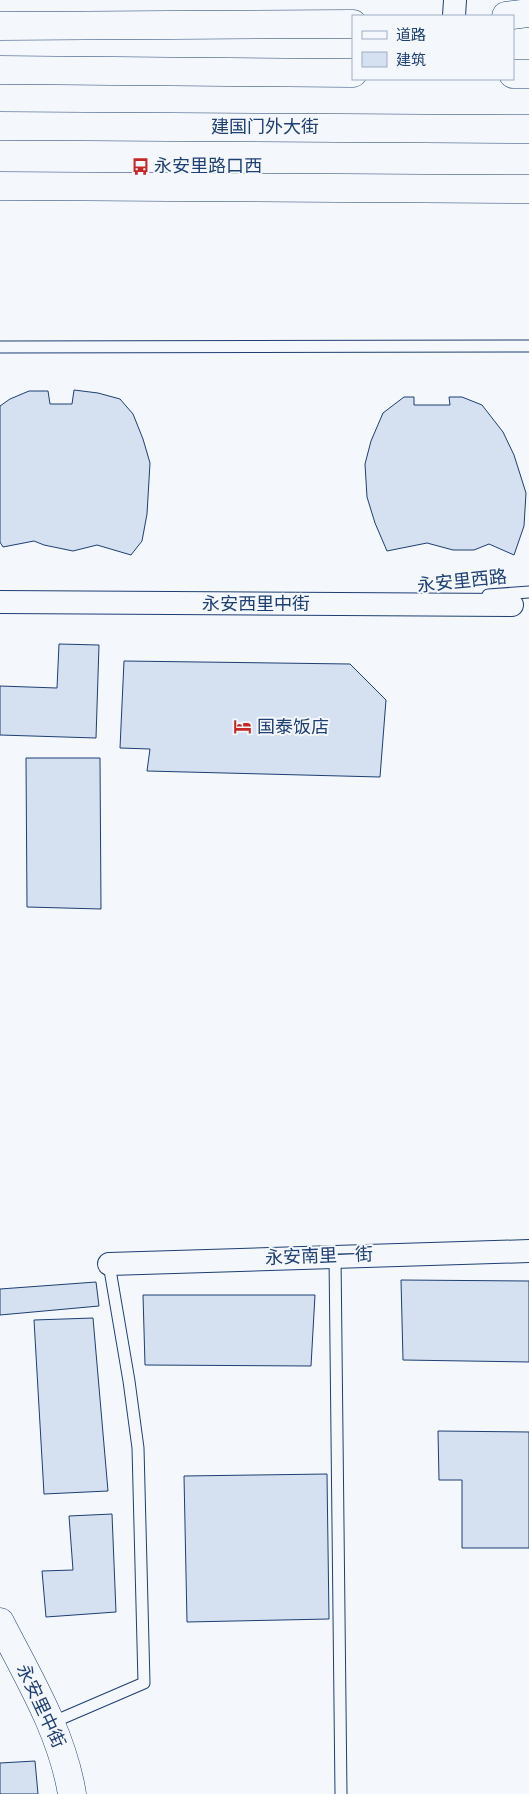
<svg xmlns="http://www.w3.org/2000/svg" width="529" height="1794" font-family="Karla,'Noto Sans SC',sans-serif">
	<style>
		.building { fill: #d5e0f0; stroke: #1d3f73 }
		.lines { fill: none; stroke-linecap: round; stroke-linejoin: round }
		.service-casing { stroke: #1d3f73; stroke-width: 13 }
		.minor-casing { stroke: #1d3f73; stroke-width: 24 }
		.tertiary-casing { stroke: #1d3f73; stroke-width: 29 }
		.trunk-casing { stroke: #1d3f73; stroke-width: 29 }
		.service { stroke: #f4f7fb; stroke-width: 11 }
		.minor { stroke: #f4f7fb; stroke-width: 22 }
		.tertiary { stroke: #f4f7fb; stroke-width: 28 }
		.trunk { stroke: #f4f7fb; stroke-width: 28 }
		.labels { text-anchor: middle; stroke-width: 4; stroke-linejoin: round; paint-order: stroke }
		.street-label { font-size: 18px; fill: #1d3f73; stroke: #f4f7fb }
		.poi-label { font-size: 18px; fill: #1d3f73; stroke: #f4f7fb; text-anchor: start }
	</style>
	<rect width="100%" height="100%" fill="#f4f7fb"/>
	<g class="building">
		<path d="M 74,390 L 98,393 L 120,399 L 133,414 L 143,439 L 150,463 L 147,514 L 142,541 L 131,555 L 97,545 L 73,551 L 44,545 L 34,541 L 3,547 L 0,542 L 0,406 L 10,399 L 29,391 L 48,391 L 50,404 L 72,404 Z"/>
		<path d="M 404,397 L 414,397 L 414,405 L 450,405 L 449,397 L 462,397 L 482,405 L 503,432 L 514,455 L 526,493 L 524,526 L 514,555 L 489,544 L 474,550 L 453,550 L 427,543 L 387,551 L 375,523 L 367,497 L 365,464 L 371,441 L 383,413 Z"/>
		<path d="M 59,644 L 99,645 L 96,738 L 0,735 L 0,686 L 57,688 Z"/>
		<path d="M 124,661 L 350,664 L 386,700 L 380,777 L 147,771 L 150,749 L 120,748 Z"/>
		<path d="M 26,758 L 100,758 L 101,909 L 27,907 Z"/>
		<path d="M 401,1280 L 529,1281 L 529,1362 L 403,1360 Z"/>
		<path d="M 96,1282 L 99,1306 L 0,1315 L 0,1289 Z"/>
		<path d="M 143,1295 L 315,1295 L 311,1366 L 145,1365 Z"/>
		<path d="M 93,1318 L 108,1491 L 44,1494 L 34,1320 Z"/>
		<path d="M 438,1431 L 529,1432 L 529,1548 L 462,1548 L 462,1480 L 439,1480 Z"/>
		<path d="M 327,1474 L 329,1619 L 187,1622 L 184,1476 Z"/>
		<path d="M 112,1514 L 116,1612 L 46,1617 L 42,1571 L 73,1570 L 69,1516 Z"/>
		<path d="M 35,1761 L 38,1794 L 0,1794 L 0,1763 Z"/>
	</g>
	<g class="lines">
		<defs>
			<g id="service">
				<path d="M 0,347 L 529,346"/>
				<path d="M 488,595 L 529,592"/>
				<path d="M 335,1256 L 341,1794"/>
				<path d="M 51,1723 L 144,1683 L 138,1448 L 129,1381 L 109,1264"/>
			</g>
			<g id="minor">
				<path d="M 454,16 L 455,0"/>
				<path d="M 0,602 L 512,605"/>
				<path d="M 109,1264 L 529,1251"/>
			</g>
			<g id="tertiary">
				<path d="M 506,16 L 529,13"/>
				<path d="M 0,26 L 353,24"/>
				<path d="M 0,186 L 529,189"/>
				<path d="M 0,1622 C 28,1677 62,1732 72,1794"/>
			</g>
			<g id="trunk">
				<path d="M 0,70 L 353,73"/>
				<path d="M 513,74 L 529,74"/>
				<path d="M 0,126 L 529,129"/>
			</g>
		</defs>
		<use href="#service" class="service-casing"/>
		<use href="#minor" class="minor-casing"/>
		<use href="#tertiary" class="tertiary-casing"/>
		<use href="#trunk" class="trunk-casing"/>
		<use href="#service" class="service"/>
		<use href="#minor" class="minor"/>
		<use href="#tertiary" class="tertiary"/>
		<use href="#trunk" class="trunk"/>
	</g>
	<defs>
		<symbol id="bus-bare" viewBox="-9 -9 18 18"><path d="M-5-6H5V4H4V6H2V4H-2V6H-4V4H-5ZM-3.5-4V0h7V-4ZM-3.5 1.2v1.5H-2V1.2ZM2 1.2v1.5H3.5V1.2Z" fill="#c62828" stroke="#f4f7fb" stroke-width="2.5" paint-order="stroke"/></symbol>
		<symbol id="hotel-bare" viewBox="-9 -9 18 18"><path d="M-6-4.5h1.5V1H6V5H4.5V3h-9V5H-6ZM-4 0a1.8 1.8 0 1 1 3.6 0ZM.5 0V-2.5h3Q6-2.5 6 0Z" fill="#c62828" stroke="#f4f7fb" stroke-width="2.5" paint-order="stroke"/></symbol>
	</defs>
	<g fill-rule="evenodd">
		<use href="#bus-bare" x="128" y="154" width="25" height="25"/>
		<use href="#hotel-bare" x="230" y="714" width="25" height="25"/>
	</g>
	<g class="labels">
		<g class="street-label">
			<text x="265" y="133">建国门外大街</text>
			<text transform="translate(462 581) rotate(-6)" y="6">永安里西路</text>
			<text x="256" y="610">永安西里中街</text>
			<text transform="translate(319 1256) rotate(-2)" y="6">永安南里一街</text>
			<text transform="translate(41 1706) rotate(65)" y="6">永安里中街</text>
		</g>
		<g class="poi-label">
			<text x="154" y="172">永安里路口西</text>
			<text x="257" y="733">国泰饭店</text>
		</g>
	</g>
	<rect x="352" y="15" width="162" height="65" fill="#f4f7fb" stroke="#9eadc5"/>
	<rect x="362" y="31" width="25" height="8" fill="#f4f7fb" stroke="#9eadc5"/>
	<text x="396" y="40" font-size="15" fill="#1d3f73">道路</text>
	<rect x="362" y="52" width="25" height="15" fill="#d5e0f0" stroke="#9eadc5"/>
	<text x="396" y="65" font-size="15" fill="#1d3f73">建筑</text>
</svg>
